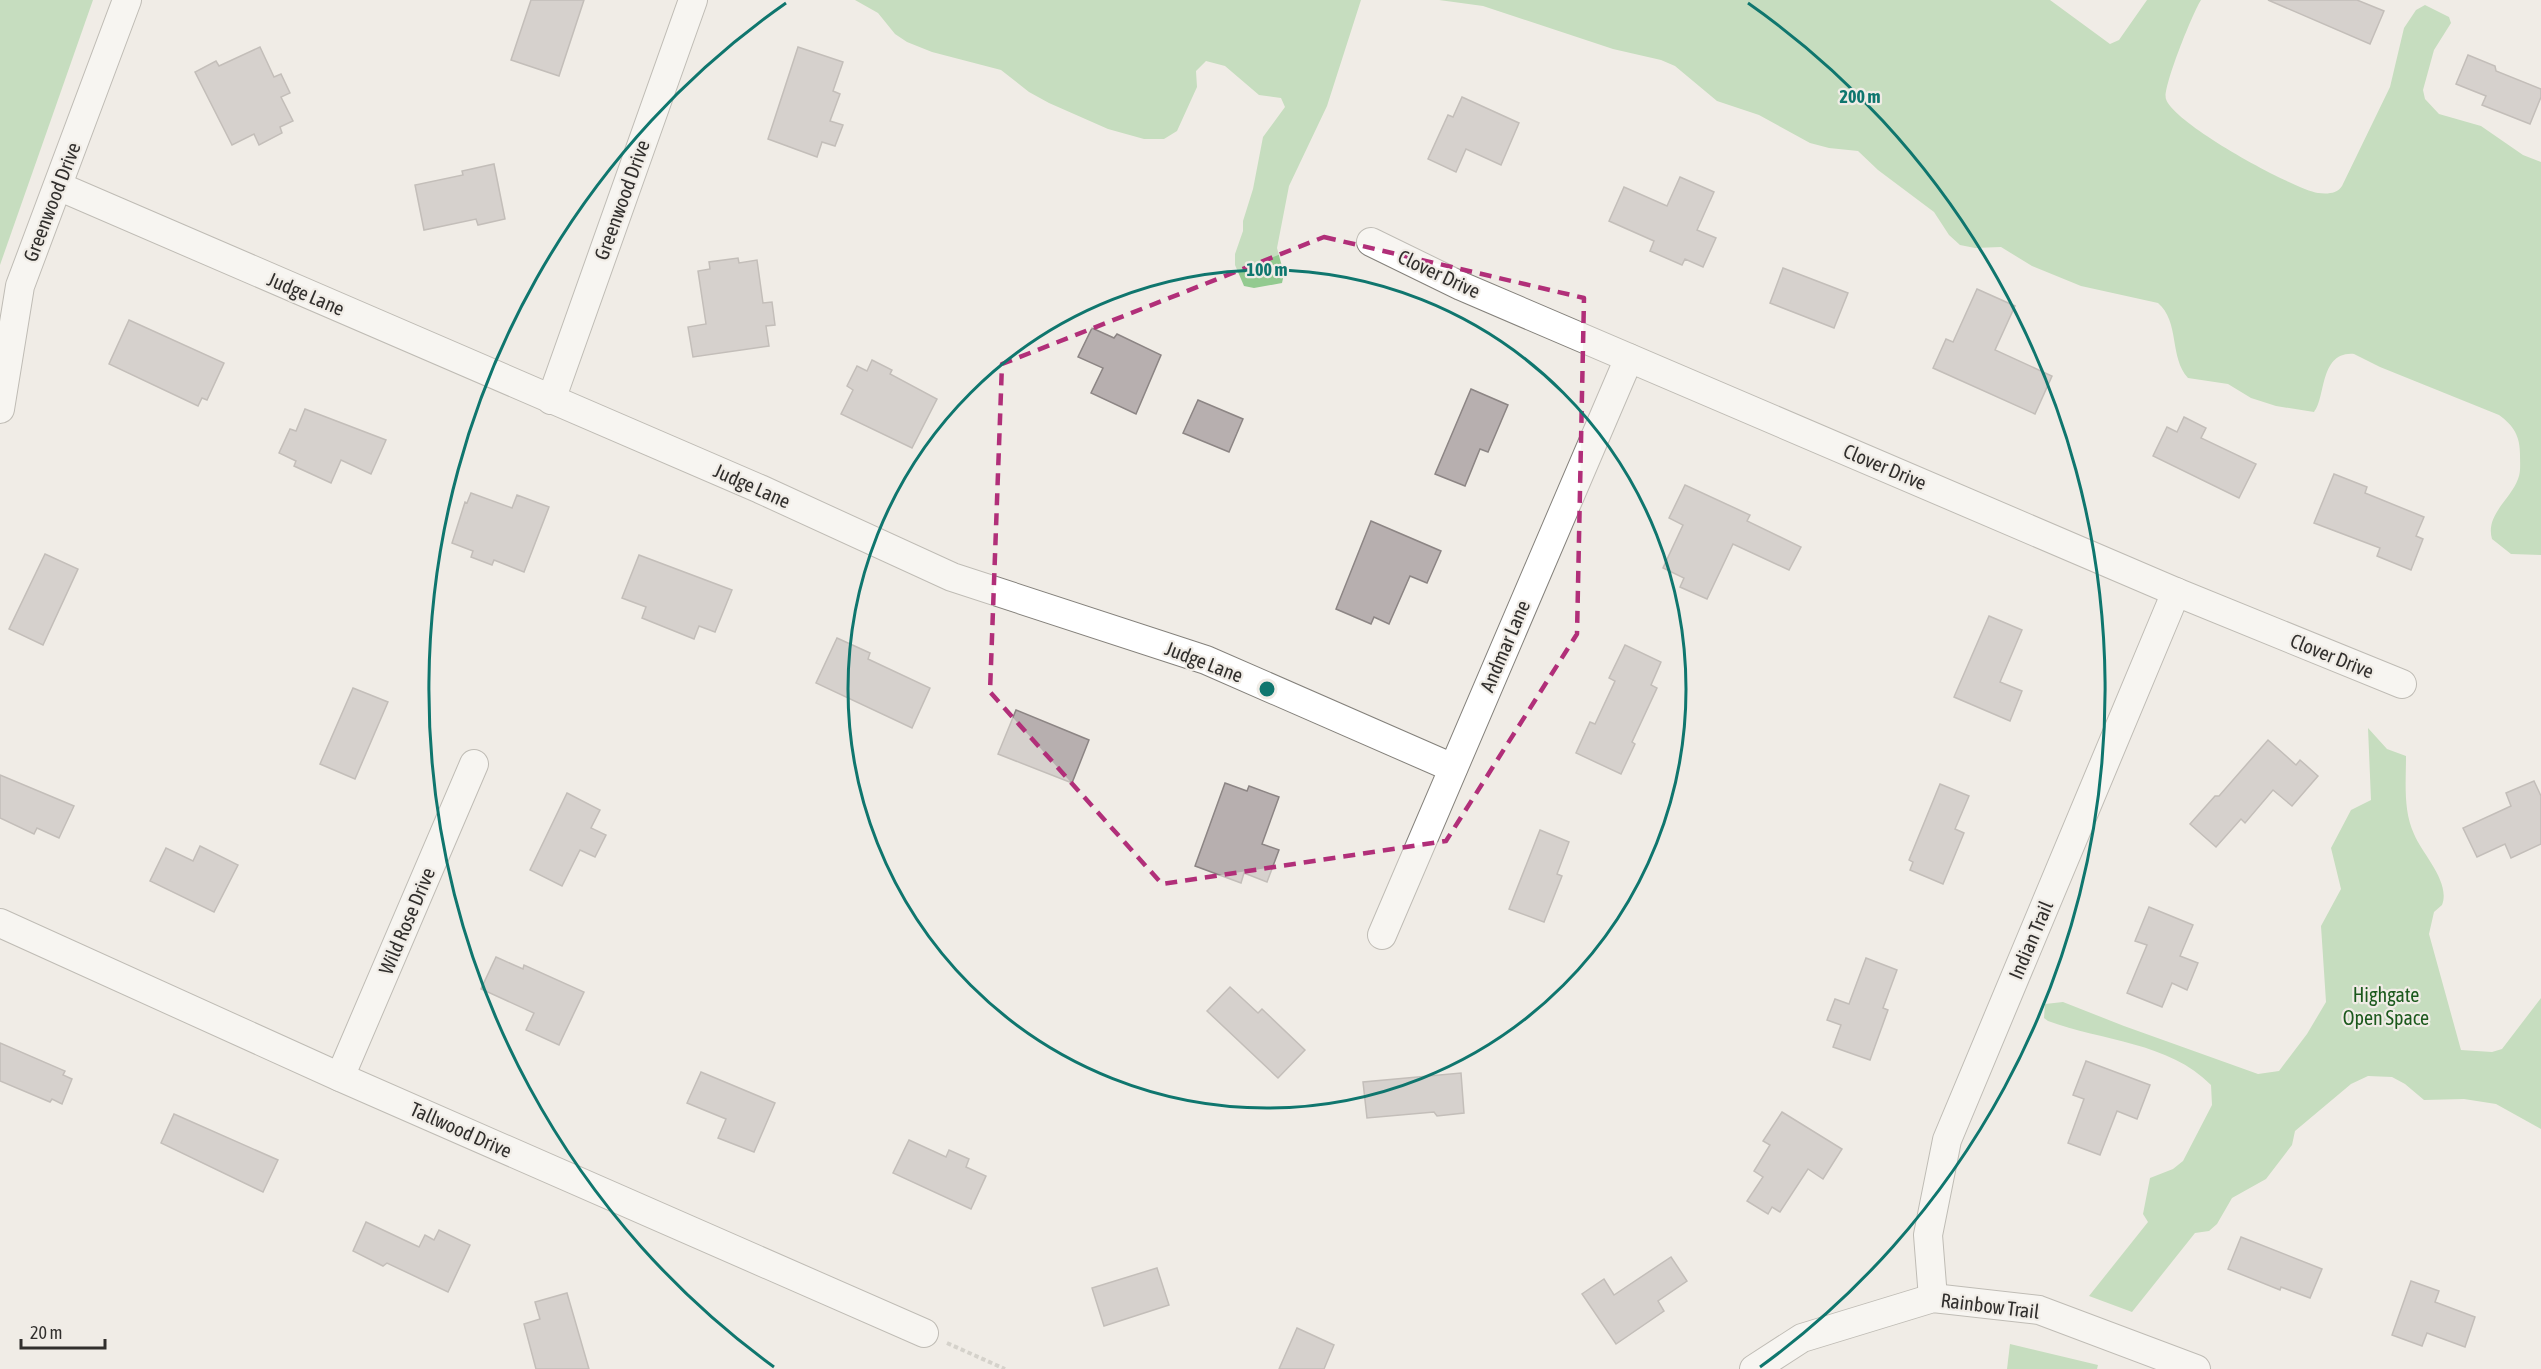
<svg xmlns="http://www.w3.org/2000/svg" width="2541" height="1369" font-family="'Asap Condensed',sans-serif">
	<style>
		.green { fill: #93ca90 }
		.building { fill: #b7afaf; stroke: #8c8584; stroke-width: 1.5 }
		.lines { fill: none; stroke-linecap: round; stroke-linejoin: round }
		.minor-casing { stroke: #84817b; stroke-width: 30 }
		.path { stroke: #b4b1ac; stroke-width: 4; stroke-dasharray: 4.5 3; stroke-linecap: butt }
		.minor { stroke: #fff; stroke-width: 28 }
		.marked { fill: none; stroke: #b12f79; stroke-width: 4.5; stroke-dasharray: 12 8; stroke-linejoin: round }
		.ring { fill: none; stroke: #0f766e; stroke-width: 3 }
		.labels { text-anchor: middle; stroke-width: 4.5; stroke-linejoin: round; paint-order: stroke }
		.street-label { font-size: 20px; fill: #312f2d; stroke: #f0ece6 }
		.park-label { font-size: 20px; fill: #1b591c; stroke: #f0ece6 }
		.centre { fill: #0f766e; stroke: #f0ece6; stroke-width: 3 }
		.ring-label { font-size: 18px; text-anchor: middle; font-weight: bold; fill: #0f766e; stroke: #f0ece6; stroke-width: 4.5; stroke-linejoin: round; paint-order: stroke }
	</style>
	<rect width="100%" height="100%" fill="#f0ece6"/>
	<g class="green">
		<path d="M 0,0 L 93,0 L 0,265 Z"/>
		<path d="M 855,0 L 1361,0 L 1327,106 L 1289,186 L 1277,248 L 1284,274 L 1282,283 L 1254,288 L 1244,286 L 1235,265 L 1235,254 L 1243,231 L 1243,221 L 1253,189 L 1263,137 L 1285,107 L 1281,98 L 1259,95 L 1225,66 L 1206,61 L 1196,71 L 1197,87 L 1177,131 L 1164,139 L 1144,139 L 1108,129 L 1049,103 L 1029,92 L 1001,70 L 932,52 L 907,42 L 895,34 L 878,13 Z"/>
		<path d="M 1439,0 L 2050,0 L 2110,44 L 2119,40 L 2147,0 L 2201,0 C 2193,12 2162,89 2166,99 C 2174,124 2291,188 2318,193 C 2327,194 2337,194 2342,186 L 2390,87 L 2404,28 L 2416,10 L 2425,5 L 2449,17 L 2451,23 L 2434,50 L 2423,90 L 2425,99 L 2439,114 L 2481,126 L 2523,155 L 2541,162 L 2541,555 L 2511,554 L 2492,539 C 2485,515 2511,499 2518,479 C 2521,472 2520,463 2520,455 C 2520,436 2514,426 2499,415 L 2380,367 L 2354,354 C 2319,351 2326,399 2314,412 L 2276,406 L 2251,398 L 2228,384 L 2188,378 C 2169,357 2180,322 2158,303 L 2081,286 L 2032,266 L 2001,247 L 1975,248 L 1960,245 L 1949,235 L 1934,212 L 1878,170 L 1858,151 L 1829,148 L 1810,143 L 1759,115 L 1717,101 L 1675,66 L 1661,60 L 1613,49 L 1483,6 Z"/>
		<path d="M 2368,728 L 2387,749 L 2406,756 C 2406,782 2403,810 2414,834 C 2422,854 2451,882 2442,905 L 2434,912 L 2429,934 L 2461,1050 L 2492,1052 L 2502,1049 L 2541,998 L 2541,1129 L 2496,1104 L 2464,1099 L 2424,1100 L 2405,1084 L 2392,1077 L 2368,1076 L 2351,1084 L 2295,1131 L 2292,1145 L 2266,1179 L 2232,1198 L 2217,1224 L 2209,1231 L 2195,1233 L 2132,1312 L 2089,1296 L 2148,1222 L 2143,1214 L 2150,1178 L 2173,1169 L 2183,1161 L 2212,1105 L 2211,1085 C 2169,1042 2102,1041 2048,1021 L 2044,1018 L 2045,1004 L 2063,1002 L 2124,1026 L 2258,1074 L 2279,1071 L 2307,1034 L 2326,1002 L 2321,926 L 2341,889 L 2331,848 L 2351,810 L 2371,800 Z"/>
		<path d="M 2010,1344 L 2098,1365 L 2097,1369 L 2007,1369 Z"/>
	</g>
	<g class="building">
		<path d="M 531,0 L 584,0 L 559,76 L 511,60 Z"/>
		<path d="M 2268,0 L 2357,0 L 2384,11 L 2370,44 Z"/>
		<path d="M 260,47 L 274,77 L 281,74 L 290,93 L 281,97 L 293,121 L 280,127 L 282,133 L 259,145 L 254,134 L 232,145 L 195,72 L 216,61 L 219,66 Z"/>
		<path d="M 798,47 L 843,62 L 833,91 L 840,94 L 830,121 L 843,125 L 835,146 L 822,142 L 817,157 L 768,139 Z"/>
		<path d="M 2468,55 L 2495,66 L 2496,71 L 2541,89 L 2541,97 L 2530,124 L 2482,105 L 2486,96 L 2456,84 Z"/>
		<path d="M 1462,97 L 1519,123 L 1501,165 L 1466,149 L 1456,172 L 1428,159 L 1448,115 L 1453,117 Z"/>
		<path d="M 494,164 L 505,219 L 478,225 L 476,219 L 424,230 L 415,185 L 463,175 L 462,171 Z"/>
		<path d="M 1680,177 L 1714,192 L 1697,230 L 1716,238 L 1703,267 L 1685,259 L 1682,265 L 1650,251 L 1654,241 L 1609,221 L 1624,187 L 1667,206 Z"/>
		<path d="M 738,258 L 739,263 L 757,260 L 763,303 L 772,302 L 775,325 L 766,326 L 769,346 L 693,357 L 688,327 L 706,324 L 698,271 L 710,269 L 709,262 Z"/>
		<path d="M 1783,268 L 1848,293 L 1834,328 L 1770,303 Z"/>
		<path d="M 1977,289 L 2015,306 L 1995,350 L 2052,376 L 2035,414 L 1933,368 L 1946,339 L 1953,342 Z"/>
		<path d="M 129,320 L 224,363 L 207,400 L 202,398 L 198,406 L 109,364 Z"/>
		<path d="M 1092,328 L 1114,338 L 1117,334 L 1161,355 L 1136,414 L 1091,393 L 1103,368 L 1078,357 Z"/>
		<path d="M 872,360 L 892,370 L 890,374 L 937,399 L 912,448 L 841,414 L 853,390 L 847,386 L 857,366 L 867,371 Z"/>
		<path d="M 1471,389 L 1508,405 L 1488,452 L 1480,449 L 1465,486 L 1435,474 Z"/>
		<path d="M 1198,400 L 1243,419 L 1229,452 L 1183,433 Z"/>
		<path d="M 305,409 L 386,440 L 371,474 L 341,460 L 331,483 L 294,466 L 296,461 L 279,453 L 290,429 L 296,431 Z"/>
		<path d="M 2184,417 L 2206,428 L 2201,438 L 2256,464 L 2239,498 L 2153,456 L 2167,427 L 2177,432 Z"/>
		<path d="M 2334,474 L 2367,487 L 2365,493 L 2424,517 L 2416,536 L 2423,539 L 2411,570 L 2377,556 L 2380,548 L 2314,523 Z"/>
		<path d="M 1685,485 L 1750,515 L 1747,521 L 1801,547 L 1789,570 L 1733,544 L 1707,599 L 1680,587 L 1684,578 L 1663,568 L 1683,525 L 1669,518 Z"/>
		<path d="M 471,493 L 512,508 L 517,495 L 549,507 L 524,572 L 494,560 L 492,565 L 471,557 L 473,551 L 452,543 L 465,502 L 467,503 Z"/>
		<path d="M 1371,521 L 1441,551 L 1427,583 L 1410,576 L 1389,624 L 1374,617 L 1371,624 L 1336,609 Z"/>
		<path d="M 45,554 L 78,569 L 43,645 L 9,629 Z"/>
		<path d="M 639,555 L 732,590 L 715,632 L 699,626 L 694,639 L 642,618 L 646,607 L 622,598 Z"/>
		<path d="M 1989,616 L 2022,630 L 2000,682 L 2022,691 L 2010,721 L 1954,697 Z"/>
		<path d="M 837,638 L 870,653 L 868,659 L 930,688 L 912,728 L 816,683 Z"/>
		<path d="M 1625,645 L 1661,662 L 1651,685 L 1657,688 L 1632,742 L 1635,744 L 1621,774 L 1576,753 L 1590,722 L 1595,724 L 1615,681 L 1609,678 Z"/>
		<path d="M 353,688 L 388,702 L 355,779 L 320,764 Z"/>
		<path d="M 1016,710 L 1089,740 L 1072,783 L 998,754 Z"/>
		<path d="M 2268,740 L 2296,765 L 2300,760 L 2318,776 L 2292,806 L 2273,790 L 2245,823 L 2241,819 L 2216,847 L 2190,824 L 2215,796 L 2219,796 Z"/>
		<path d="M 0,775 L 74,806 L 59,838 L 37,828 L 34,834 L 0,818 Z"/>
		<path d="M 2534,781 L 2541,796 L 2541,844 L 2511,858 L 2505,844 L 2477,857 L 2463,828 L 2511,806 L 2506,793 Z"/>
		<path d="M 1225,783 L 1247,791 L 1249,786 L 1279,797 L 1262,844 L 1279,850 L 1267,882 L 1244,873 L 1241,883 L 1195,866 Z"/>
		<path d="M 1940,784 L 1969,796 L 1955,829 L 1964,833 L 1943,884 L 1910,870 L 1913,862 L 1909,860 Z"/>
		<path d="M 567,793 L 600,810 L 591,828 L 606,835 L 595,857 L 580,850 L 562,886 L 530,870 Z"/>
		<path d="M 1540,830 L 1569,842 L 1557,874 L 1562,876 L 1544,922 L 1509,909 Z"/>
		<path d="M 200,846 L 238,865 L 214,912 L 150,881 L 166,848 L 193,861 Z"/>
		<path d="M 2149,907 L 2193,925 L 2180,956 L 2198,963 L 2187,990 L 2172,983 L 2162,1007 L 2127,993 L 2147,945 L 2135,941 Z"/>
		<path d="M 496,957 L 523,969 L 524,965 L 584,992 L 559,1045 L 526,1030 L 534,1013 L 481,989 Z"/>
		<path d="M 1866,958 L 1897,970 L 1883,1008 L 1888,1010 L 1870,1060 L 1833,1047 L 1841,1025 L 1827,1020 L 1835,999 L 1849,1004 Z"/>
		<path d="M 1230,987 L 1258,1013 L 1262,1009 L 1305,1050 L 1278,1078 L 1207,1011 Z"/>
		<path d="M 0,1043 L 65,1071 L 63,1075 L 72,1079 L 62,1104 L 52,1099 L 50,1102 L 0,1081 Z"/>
		<path d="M 2086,1061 L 2150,1085 L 2137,1119 L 2117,1111 L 2100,1155 L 2068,1143 L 2084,1099 L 2073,1095 Z"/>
		<path d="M 701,1072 L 775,1103 L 754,1152 L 718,1138 L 726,1119 L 687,1103 Z"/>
		<path d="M 1461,1073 L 1464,1113 L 1437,1116 L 1434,1112 L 1367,1118 L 1363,1082 Z"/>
		<path d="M 1782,1112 L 1842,1149 L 1823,1179 L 1808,1169 L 1780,1212 L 1772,1207 L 1768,1214 L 1747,1201 L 1763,1177 L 1754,1171 L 1770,1145 L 1763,1141 Z"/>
		<path d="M 174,1114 L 278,1160 L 263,1192 L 161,1143 Z"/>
		<path d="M 909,1140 L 946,1157 L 949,1150 L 969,1159 L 966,1167 L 986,1176 L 971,1209 L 893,1173 Z"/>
		<path d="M 366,1222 L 419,1247 L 425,1235 L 434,1240 L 439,1230 L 470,1245 L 448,1292 L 387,1263 L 383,1266 L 353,1251 Z"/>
		<path d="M 2241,1237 L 2322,1269 L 2310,1298 L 2281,1287 L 2280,1290 L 2228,1269 Z"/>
		<path d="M 1671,1257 L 1687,1281 L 1658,1301 L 1664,1311 L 1616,1344 L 1582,1294 L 1604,1279 L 1614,1295 Z"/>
		<path d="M 1157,1268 L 1169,1305 L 1104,1326 L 1092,1288 Z"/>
		<path d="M 2411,1281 L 2439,1291 L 2435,1302 L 2475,1317 L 2465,1347 L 2427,1333 L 2422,1346 L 2392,1335 Z"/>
		<path d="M 567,1293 L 589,1369 L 536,1369 L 524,1324 L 540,1319 L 535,1302 Z"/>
		<path d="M 1297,1328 L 1334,1345 L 1324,1369 L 1279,1369 Z"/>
	</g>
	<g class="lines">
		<defs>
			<g id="minor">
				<path d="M 58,186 L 760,489 L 952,577 L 1206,660 L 1453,768"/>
				<path d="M 1371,242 L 1461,286 L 2176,592 L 2402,684"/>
				<path d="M 551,400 L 693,0"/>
				<path d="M 0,409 L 20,286 L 127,0"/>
				<path d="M 0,923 L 340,1077 L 924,1333"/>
				<path d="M 1382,935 L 1629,358"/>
				<path d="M 340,1077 L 474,764"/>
				<path d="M 1933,1298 L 1928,1235 L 1947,1140 L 2176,592"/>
				<path d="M 1754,1369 L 1802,1338 L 1933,1298 L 2039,1310 L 2196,1369"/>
			</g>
		</defs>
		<use href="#minor" class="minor-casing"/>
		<path class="path" d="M 947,1343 L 1005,1369"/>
		<use href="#minor" class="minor"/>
	</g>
	<path d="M0 0H2541V1369H0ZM 1324,237 L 1584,298 L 1577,634 L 1446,841 L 1162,884 L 990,692 L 1002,364 Z" fill="#f0ece6" fill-opacity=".55" fill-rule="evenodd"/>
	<path class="marked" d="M 1324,237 L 1584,298 L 1577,634 L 1446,841 L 1162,884 L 990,692 L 1002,364 Z"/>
	<g class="ring">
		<circle cx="1267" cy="689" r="419"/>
		<path d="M774 1367A838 838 0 0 1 786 3M1748 3A838 838 0 0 1 1760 1367"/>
	</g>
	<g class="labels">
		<g class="street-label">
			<text transform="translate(622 200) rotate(-70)" y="7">Greenwood Drive</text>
			<text transform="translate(52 202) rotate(-69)" y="7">Greenwood Drive</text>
			<text transform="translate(1439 274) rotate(25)" y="7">Clover Drive</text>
			<text transform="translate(306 294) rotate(23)" y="7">Judge Lane</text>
			<text transform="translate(1885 467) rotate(23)" y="7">Clover Drive</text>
			<text transform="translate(752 486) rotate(24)" y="7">Judge Lane</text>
			<text transform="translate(1505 646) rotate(-67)" y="7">Andmar Lane</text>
			<text transform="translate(2332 656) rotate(22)" y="7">Clover Drive</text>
			<text transform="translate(1204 662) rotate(21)" y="7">Judge Lane</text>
			<text transform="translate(407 921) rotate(-67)" y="7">Wild Rose Drive</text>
			<text transform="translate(2031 940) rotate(-67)" y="7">Indian Trail</text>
			<text transform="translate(461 1130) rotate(24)" y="7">Tallwood Drive</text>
			<text transform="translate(1990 1306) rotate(7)" y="7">Rainbow Trail</text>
		</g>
		<g class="park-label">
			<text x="2386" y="1002">Highgate<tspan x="2386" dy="23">Open Space</tspan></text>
		</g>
	</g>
	<circle cx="1267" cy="689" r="9" class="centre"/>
	<g class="ring-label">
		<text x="1860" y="103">200 m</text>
		<text x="1267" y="276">100 m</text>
	</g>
	<path d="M21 1339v9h84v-9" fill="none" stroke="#312f2d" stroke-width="3"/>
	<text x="30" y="1339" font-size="18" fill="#312f2d" stroke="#f0ece6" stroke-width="4.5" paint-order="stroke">20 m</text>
</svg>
